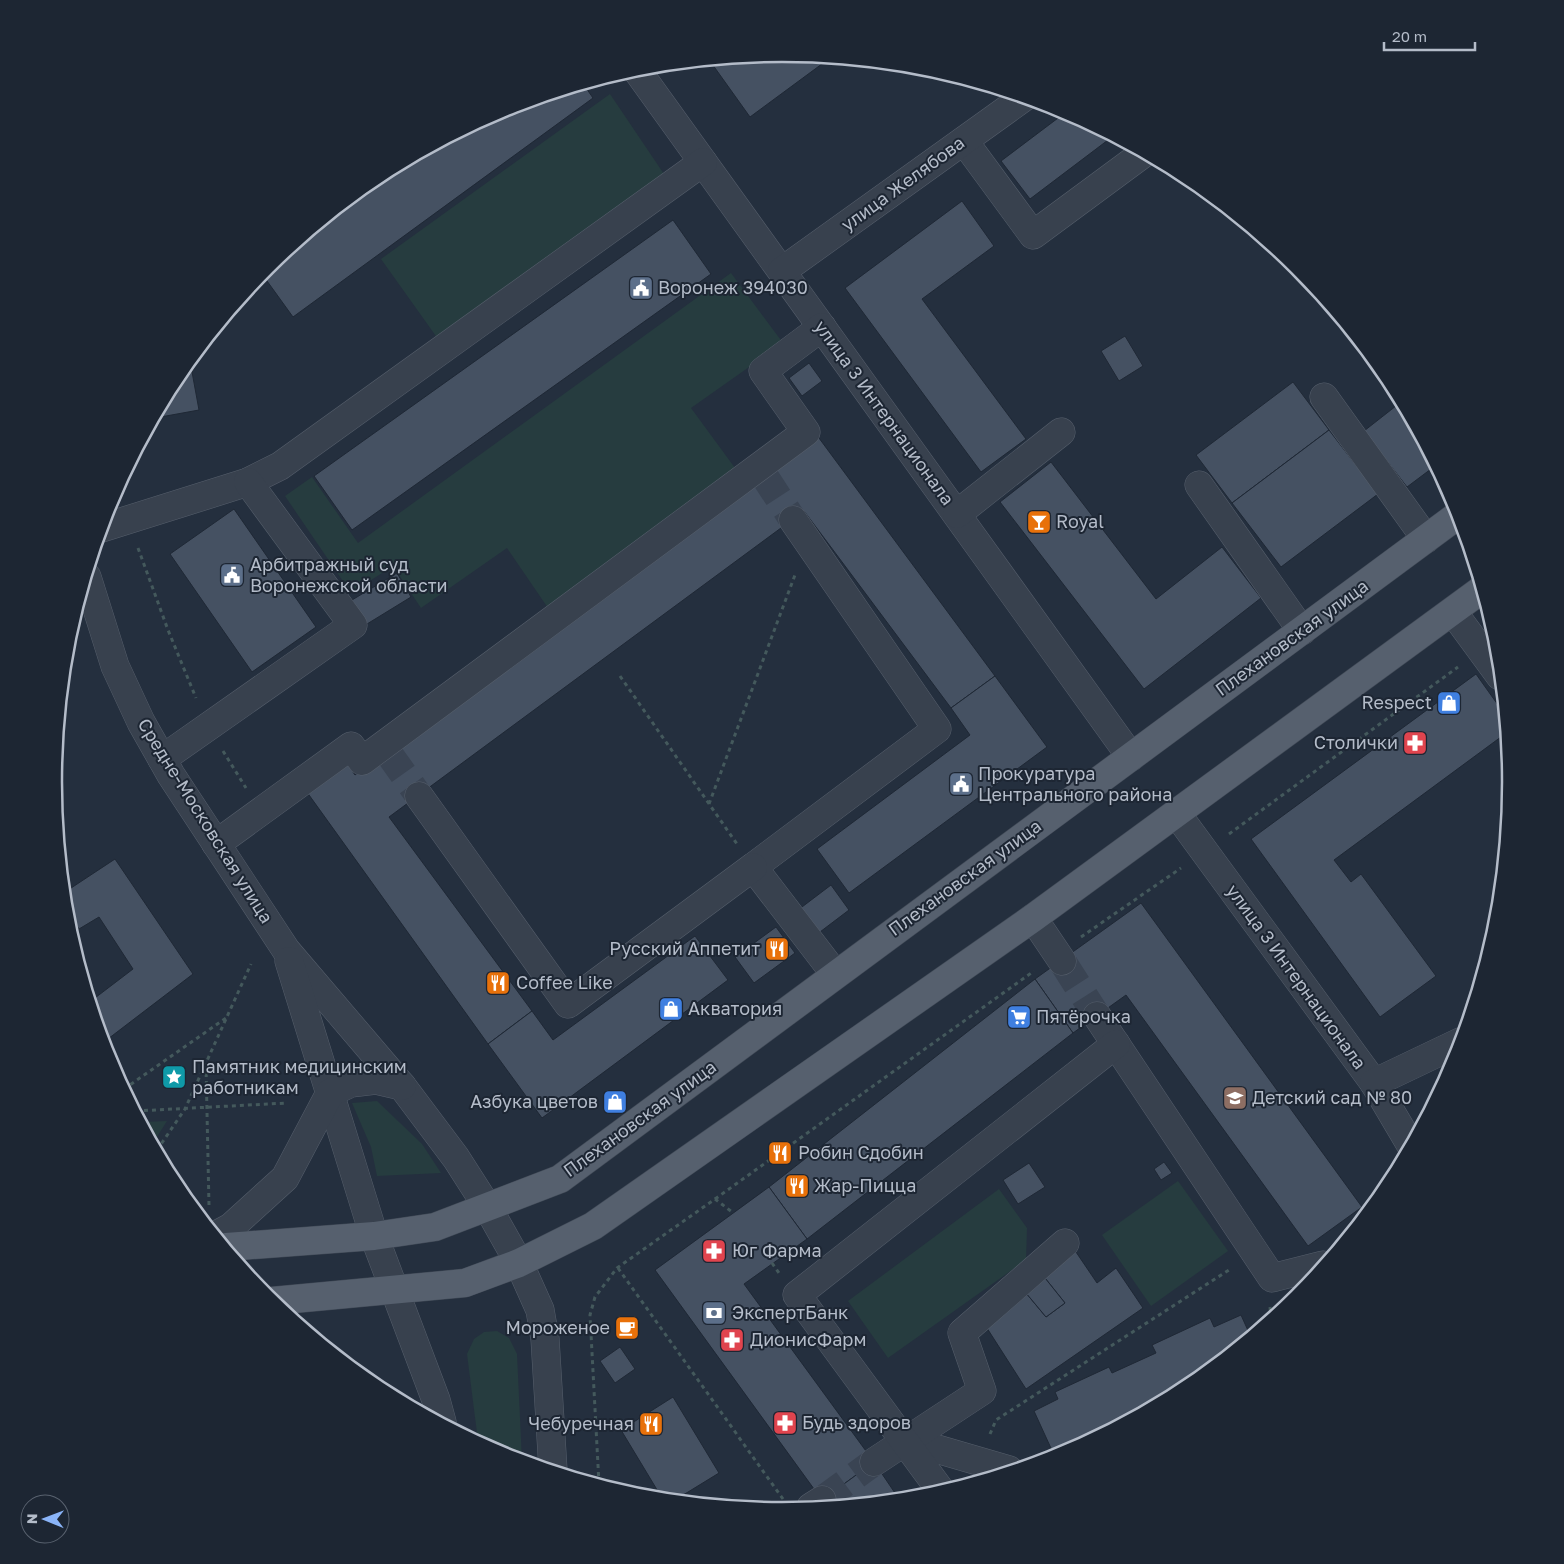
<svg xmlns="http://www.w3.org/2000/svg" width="1564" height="1564" font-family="'Golos Text',sans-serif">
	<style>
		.green { fill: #263c3f }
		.building { fill: #455162; stroke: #1f2835 }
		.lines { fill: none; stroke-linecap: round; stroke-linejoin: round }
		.minor-tunnel { stroke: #3a4453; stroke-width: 28; stroke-dasharray: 28 14; stroke-linecap: butt }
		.minor-casing { stroke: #565f6c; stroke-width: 29 }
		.major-casing { stroke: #414a57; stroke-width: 29 }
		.path { stroke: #44595c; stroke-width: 3; stroke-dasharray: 4 4; stroke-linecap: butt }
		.minor { stroke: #38414e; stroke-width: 28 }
		.major { stroke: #56606e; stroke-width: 28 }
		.labels { text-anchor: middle; stroke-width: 4; stroke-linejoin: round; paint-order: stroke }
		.street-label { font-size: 18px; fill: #b4bcc9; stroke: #1d2633 }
		.poi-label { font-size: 18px; fill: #b4bcc9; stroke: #1d2633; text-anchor: start }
		.rim { fill: none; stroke: #b4bcc9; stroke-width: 2.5 }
	</style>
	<rect width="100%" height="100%" fill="#242f3e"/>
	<g class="green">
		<path d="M 610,94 L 668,180 L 438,339 L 381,259 Z"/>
		<path d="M 731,273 L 783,343 L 691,408 L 735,468 L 548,608 L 507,548 L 421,608 L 393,566 L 351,593 L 285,496 L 312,477 L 358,543 Z"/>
		<path d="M 377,1101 L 422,1144 L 441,1173 L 377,1176 L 371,1147 L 352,1103 Z"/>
		<path d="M 167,1121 L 153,1143 L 142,1122 Z"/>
		<path d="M 1178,1181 L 1228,1251 L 1151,1306 L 1102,1235 Z"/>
		<path d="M 999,1189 L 1027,1228 L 1026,1260 L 888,1358 L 848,1301 Z"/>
		<path d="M 497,1331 L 509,1338 L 517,1354 L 522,1461 L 503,1455 L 478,1441 L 467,1354 L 474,1339 L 484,1332 Z"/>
	</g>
	<g class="building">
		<path d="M 782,54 L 830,58 L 750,117 L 710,61 Z"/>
		<path d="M 584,85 L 593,98 L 293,317 L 262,274 L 314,229 L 406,161 L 504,109 Z"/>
		<path d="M 1066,112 L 1112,137 L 1030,199 L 1001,161 Z"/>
		<path d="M 962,201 L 994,246 L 922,299 L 1026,439 L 981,472 L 845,288 Z"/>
		<path d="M 673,220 L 711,274 L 352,530 L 314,476 Z"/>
		<path d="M 1125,336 L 1143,366 L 1119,381 L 1101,351 Z"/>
		<path d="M 190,361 L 199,410 L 155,418 L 177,377 Z"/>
		<path d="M 809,363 L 822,381 L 802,396 L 789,378 Z"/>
		<path d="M 1293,382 L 1329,430 L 1232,503 L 1196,455 Z"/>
		<path d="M 1401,402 L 1435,466 L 1407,487 L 1364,431 Z"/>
		<path d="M 1329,430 L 1378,494 L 1281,567 L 1232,503 Z"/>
		<path d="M 816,434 L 995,676 L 951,708 L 804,511 L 389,817 L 532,1011 L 488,1044 L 304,788 L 344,759 L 355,775 Z"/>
		<path d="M 1051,462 L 1156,599 L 1222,547 L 1261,598 L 1144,689 L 1000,502 Z"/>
		<path d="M 234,509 L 316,627 L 252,672 L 170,554 Z"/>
		<path d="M 397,573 L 411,597 L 367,624 L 352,600 Z"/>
		<path d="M 1476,674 L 1503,712 L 1505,734 L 1334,860 L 1351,882 L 1361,874 L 1436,976 L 1380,1017 L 1251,839 Z"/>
		<path d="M 995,676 L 1047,747 L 849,893 L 817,849 L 970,735 L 951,708 Z"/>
		<path d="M 115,859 L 193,974 L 104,1042 L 91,1001 L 133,969 L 99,917 L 79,929 L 66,909 L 65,892 Z"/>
		<path d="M 831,885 L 849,910 L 816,935 L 798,910 Z"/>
		<path d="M 1141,903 L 1362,1207 L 1308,1246 L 1126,995 L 1073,1033 L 1035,979 Z"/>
		<path d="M 776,927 L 795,953 L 754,983 L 735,957 Z"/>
		<path d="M 695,936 L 728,980 L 542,1118 L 488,1044 L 532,1011 L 553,1040 Z"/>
		<path d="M 1035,979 L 1073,1033 L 807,1239 L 769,1187 Z"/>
		<path d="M 1164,1162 L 1172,1173 L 1161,1180 L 1154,1169 Z"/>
		<path d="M 1029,1163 L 1045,1187 L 1018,1204 L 1003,1180 Z"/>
		<path d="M 769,1187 L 807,1239 L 744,1284 L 874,1462 L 822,1500 L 655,1270 Z"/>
		<path d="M 1076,1252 L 1097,1283 L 1116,1268 L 1143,1308 L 1026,1389 L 985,1325 L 1026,1293 L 1046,1317 L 1065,1303 L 1045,1278 Z"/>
		<path d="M 1045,1278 L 1065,1303 L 1046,1317 L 1026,1293 Z"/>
		<path d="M 1241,1315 L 1250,1335 L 1186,1388 L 1055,1457 L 1034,1411 L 1058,1399 L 1055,1392 L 1109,1367 L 1112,1373 L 1156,1353 L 1152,1345 L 1210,1318 L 1214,1327 Z"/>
		<path d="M 620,1347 L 635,1369 L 615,1383 L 600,1361 Z"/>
		<path d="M 673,1397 L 719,1473 L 675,1500 L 662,1498 L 621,1430 Z"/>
		<path d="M 874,1462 L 899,1499 L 826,1506 L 822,1500 Z"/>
	</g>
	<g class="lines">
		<g class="minor-tunnel">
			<path d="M 763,474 L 793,520"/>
			<path d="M 387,751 L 419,796"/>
			<path d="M 1062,961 L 1097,1016"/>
			<path d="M 822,1500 L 874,1462"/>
		</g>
		<defs>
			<g id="minor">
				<path d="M 636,69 L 1131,757"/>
				<path d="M 964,141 L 1033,235 L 1144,153"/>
				<path d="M 782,271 L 1023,98"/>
				<path d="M 1324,397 L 1426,539"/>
				<path d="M 1199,485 L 1302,631"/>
				<path d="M 957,514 L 1061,432"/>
				<path d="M 793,520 L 937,729 L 753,867 L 835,974"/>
				<path d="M 102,528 L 248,482 L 280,466 L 703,162"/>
				<path d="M 87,577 L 115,666 L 141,722 L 171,775 L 286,950 L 402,1086 L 456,1158 L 488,1208 L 519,1263 L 540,1310 L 545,1339 L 553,1470"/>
				<path d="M 1453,612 L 1500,676"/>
				<path d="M 162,759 L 353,625 L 248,482"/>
				<path d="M 419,796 L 568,1004 L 753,867"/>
				<path d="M 1177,814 L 1374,1083 L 1410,1144"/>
				<path d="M 216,844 L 351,746 L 362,761 L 806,432 L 763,371 L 822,327"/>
				<path d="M 1033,918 L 1062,961"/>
				<path d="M 289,961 L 374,1236 L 436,1400 L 442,1422"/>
				<path d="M 1097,1016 L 1272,1278 L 1323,1265"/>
				<path d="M 1374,1083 L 1460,1042"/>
				<path d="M 216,1235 L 231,1227 L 285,1178 L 330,1093 L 351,1083 L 376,1080 L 402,1086"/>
				<path d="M 906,1440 L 1009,1470"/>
				<path d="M 874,1462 L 982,1391 L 962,1333 L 1065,1243"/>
				<path d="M 941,1491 L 797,1295 L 1116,1044"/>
				<path d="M 811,1507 L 822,1500"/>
			</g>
			<g id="major">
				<path d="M 226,1247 L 374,1236 L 435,1227 L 560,1179 L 1458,515"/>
				<path d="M 272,1301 L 465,1283 L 519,1263 L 593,1226 L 1033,918 L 1481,590"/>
			</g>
		</defs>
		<use href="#minor" class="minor-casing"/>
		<use href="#major" class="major-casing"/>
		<g class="path">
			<path d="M 120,484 L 122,492"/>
			<path d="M 138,548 L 168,630 L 196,698"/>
			<path d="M 620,676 L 737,844"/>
			<path d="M 223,751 L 246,788"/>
			<path d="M 709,804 L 795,575"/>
			<path d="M 1229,834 L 1458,667"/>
			<path d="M 1081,937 L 1181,868"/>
			<path d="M 206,1065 L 209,1206"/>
			<path d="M 124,1089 L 226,1018"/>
			<path d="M 136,1111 L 287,1103"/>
			<path d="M 157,1150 L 185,1109 L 251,964"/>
			<path d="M 715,1199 L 1034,971"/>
			<path d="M 772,1263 L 779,1273"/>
			<path d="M 618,1268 L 783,1499"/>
			<path d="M 1270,1307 L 1271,1318"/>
			<path d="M 990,1434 L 996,1420 L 1232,1268"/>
			<path d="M 599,1484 L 590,1315 L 595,1297 L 617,1268 L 715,1199 L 732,1212"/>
		</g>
		<use href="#minor" class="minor"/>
		<use href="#major" class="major"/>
	</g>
	<defs>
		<symbol id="civic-square" viewBox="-11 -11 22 22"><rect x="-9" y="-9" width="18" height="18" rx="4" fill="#5c6f8a" stroke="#1d2633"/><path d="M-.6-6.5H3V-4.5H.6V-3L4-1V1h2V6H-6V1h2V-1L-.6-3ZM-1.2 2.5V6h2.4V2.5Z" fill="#fff"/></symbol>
		<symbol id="bar-square" viewBox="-11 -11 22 22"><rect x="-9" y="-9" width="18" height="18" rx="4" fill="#e8710a" stroke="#1d2633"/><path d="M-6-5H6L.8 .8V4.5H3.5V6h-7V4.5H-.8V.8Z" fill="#fff"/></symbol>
		<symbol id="shop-square" viewBox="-11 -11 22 22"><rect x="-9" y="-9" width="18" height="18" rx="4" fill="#3f7fe0" stroke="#1d2633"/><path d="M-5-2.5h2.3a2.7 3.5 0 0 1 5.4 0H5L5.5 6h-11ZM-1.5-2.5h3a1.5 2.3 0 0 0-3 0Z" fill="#fff"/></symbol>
		<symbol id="pharmacy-square" viewBox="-11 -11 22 22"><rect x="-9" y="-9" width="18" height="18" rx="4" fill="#e0444e" stroke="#1d2633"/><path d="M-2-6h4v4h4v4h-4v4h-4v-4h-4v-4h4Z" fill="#fff"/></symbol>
		<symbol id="restaurant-square" viewBox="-11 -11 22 22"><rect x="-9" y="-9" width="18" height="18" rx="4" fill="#e8710a" stroke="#1d2633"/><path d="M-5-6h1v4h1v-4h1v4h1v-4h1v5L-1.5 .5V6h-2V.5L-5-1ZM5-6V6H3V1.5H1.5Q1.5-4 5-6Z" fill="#fff"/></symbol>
		<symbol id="supermarket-square" viewBox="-11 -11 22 22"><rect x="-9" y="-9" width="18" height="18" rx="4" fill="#3f7fe0" stroke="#1d2633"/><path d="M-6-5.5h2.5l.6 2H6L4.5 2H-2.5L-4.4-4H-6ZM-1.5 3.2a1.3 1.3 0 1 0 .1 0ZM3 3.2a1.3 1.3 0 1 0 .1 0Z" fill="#fff"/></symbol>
		<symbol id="sight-square" viewBox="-11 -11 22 22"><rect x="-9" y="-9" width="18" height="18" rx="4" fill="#0f9aa8" stroke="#1d2633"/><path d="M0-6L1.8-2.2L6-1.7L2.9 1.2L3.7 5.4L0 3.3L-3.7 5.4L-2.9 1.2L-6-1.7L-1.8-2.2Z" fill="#fff"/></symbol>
		<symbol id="school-square" viewBox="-11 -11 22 22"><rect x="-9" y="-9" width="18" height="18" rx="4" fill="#8d6e63" stroke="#1d2633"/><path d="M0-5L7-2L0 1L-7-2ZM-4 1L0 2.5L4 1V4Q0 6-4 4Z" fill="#fff"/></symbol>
		<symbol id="bank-square" viewBox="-11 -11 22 22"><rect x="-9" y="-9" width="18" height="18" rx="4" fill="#5c6f8a" stroke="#1d2633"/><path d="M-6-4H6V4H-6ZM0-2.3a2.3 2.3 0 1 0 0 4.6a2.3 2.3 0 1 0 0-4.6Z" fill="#fff"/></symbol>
		<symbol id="cafe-square" viewBox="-11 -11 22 22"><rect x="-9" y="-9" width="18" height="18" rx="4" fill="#e8710a" stroke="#1d2633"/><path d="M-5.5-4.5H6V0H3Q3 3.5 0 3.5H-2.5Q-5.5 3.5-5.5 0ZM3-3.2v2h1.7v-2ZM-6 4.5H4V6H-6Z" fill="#fff"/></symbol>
	</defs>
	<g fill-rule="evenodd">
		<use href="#civic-square" x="627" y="274" width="28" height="28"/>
		<use href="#bar-square" x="1025" y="508" width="28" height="28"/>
		<use href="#civic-square" x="218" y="561" width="28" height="28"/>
		<use href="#shop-square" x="1435" y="689" width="28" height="28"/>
		<use href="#pharmacy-square" x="1401" y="729" width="28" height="28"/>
		<use href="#civic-square" x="947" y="770" width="28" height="28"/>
		<use href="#restaurant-square" x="763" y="935" width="28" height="28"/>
		<use href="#restaurant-square" x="484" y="969" width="28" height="28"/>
		<use href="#shop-square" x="657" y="995" width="28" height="28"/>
		<use href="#supermarket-square" x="1005" y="1003" width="28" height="28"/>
		<use href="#sight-square" x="160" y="1063" width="28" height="28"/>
		<use href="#school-square" x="1221" y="1084" width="28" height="28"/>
		<use href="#shop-square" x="601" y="1088" width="28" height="28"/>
		<use href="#restaurant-square" x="766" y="1139" width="28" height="28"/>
		<use href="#restaurant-square" x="783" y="1172" width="28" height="28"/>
		<use href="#pharmacy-square" x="700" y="1237" width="28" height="28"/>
		<use href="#bank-square" x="700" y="1299" width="28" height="28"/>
		<use href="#cafe-square" x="613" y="1314" width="28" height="28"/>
		<use href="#pharmacy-square" x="718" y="1326" width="28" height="28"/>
		<use href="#pharmacy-square" x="771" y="1409" width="28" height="28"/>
		<use href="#restaurant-square" x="637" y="1410" width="28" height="28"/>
	</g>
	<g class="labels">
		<g class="street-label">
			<text transform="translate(903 184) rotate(-36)" y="6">улица Желябова</text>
			<text transform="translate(884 413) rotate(54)" y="6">улица 3 Интернационала</text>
			<text transform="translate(1292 638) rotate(-36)" y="6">Плехановская улица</text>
			<text transform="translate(205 821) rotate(58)" y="6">Средне-Московская улица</text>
			<text transform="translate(965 878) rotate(-36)" y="6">Плехановская улица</text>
			<text transform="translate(1296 977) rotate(54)" y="6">улица 3 Интернационала</text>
			<text transform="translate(640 1119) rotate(-36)" y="6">Плехановская улица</text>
		</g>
		<g class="poi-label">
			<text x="658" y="294">Воронеж 394030</text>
			<text x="1056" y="528">Royal</text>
			<text x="250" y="571">Арбитражный суд<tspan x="250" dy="21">Воронежской области</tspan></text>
			<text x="1432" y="709" text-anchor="end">Respect</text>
			<text x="1398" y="749" text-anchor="end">Столички</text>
			<text x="978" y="780">Прокуратура<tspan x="978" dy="21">Центрального района</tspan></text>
			<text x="760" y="955" text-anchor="end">Русский Аппетит</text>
			<text x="516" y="989">Coffee Like</text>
			<text x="688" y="1015">Акватория</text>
			<text x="1036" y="1023">Пятёрочка</text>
			<text x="192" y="1073">Памятник медицинским<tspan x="192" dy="21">работникам</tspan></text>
			<text x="1252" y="1104">Детский сад № 80</text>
			<text x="598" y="1108" text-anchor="end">Азбука цветов</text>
			<text x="798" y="1159">Робин Сдобин</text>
			<text x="814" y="1192">Жар-Пицца</text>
			<text x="732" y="1257">Юг Фарма</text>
			<text x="732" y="1319">ЭкспертБанк</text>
			<text x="610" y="1334" text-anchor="end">Мороженое</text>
			<text x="750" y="1346">ДионисФарм</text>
			<text x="802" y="1429">Будь здоров</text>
			<text x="634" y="1430" text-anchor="end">Чебуречная</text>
		</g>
	</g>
	<path d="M0 0H1564V1564H0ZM62 782a720 720 0 1 1 1440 0a720 720 0 1 1-1440 0Z" fill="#1d2633" fill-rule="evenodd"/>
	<path class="rim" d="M62 782a720 720 0 1 1 1440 0a720 720 0 1 1-1440 0Z"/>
	<g transform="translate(45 1519) rotate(271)"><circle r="24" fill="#1d2633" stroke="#59626f"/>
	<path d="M0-4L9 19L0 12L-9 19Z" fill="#8ab4f8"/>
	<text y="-8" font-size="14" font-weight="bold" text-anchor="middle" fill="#b4bcc9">N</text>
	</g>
	<path d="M1384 42v8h91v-8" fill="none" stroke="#b4bcc9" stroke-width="2.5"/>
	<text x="1392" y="42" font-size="15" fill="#b4bcc9" stroke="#1d2633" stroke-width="4" paint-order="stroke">20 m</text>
</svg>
